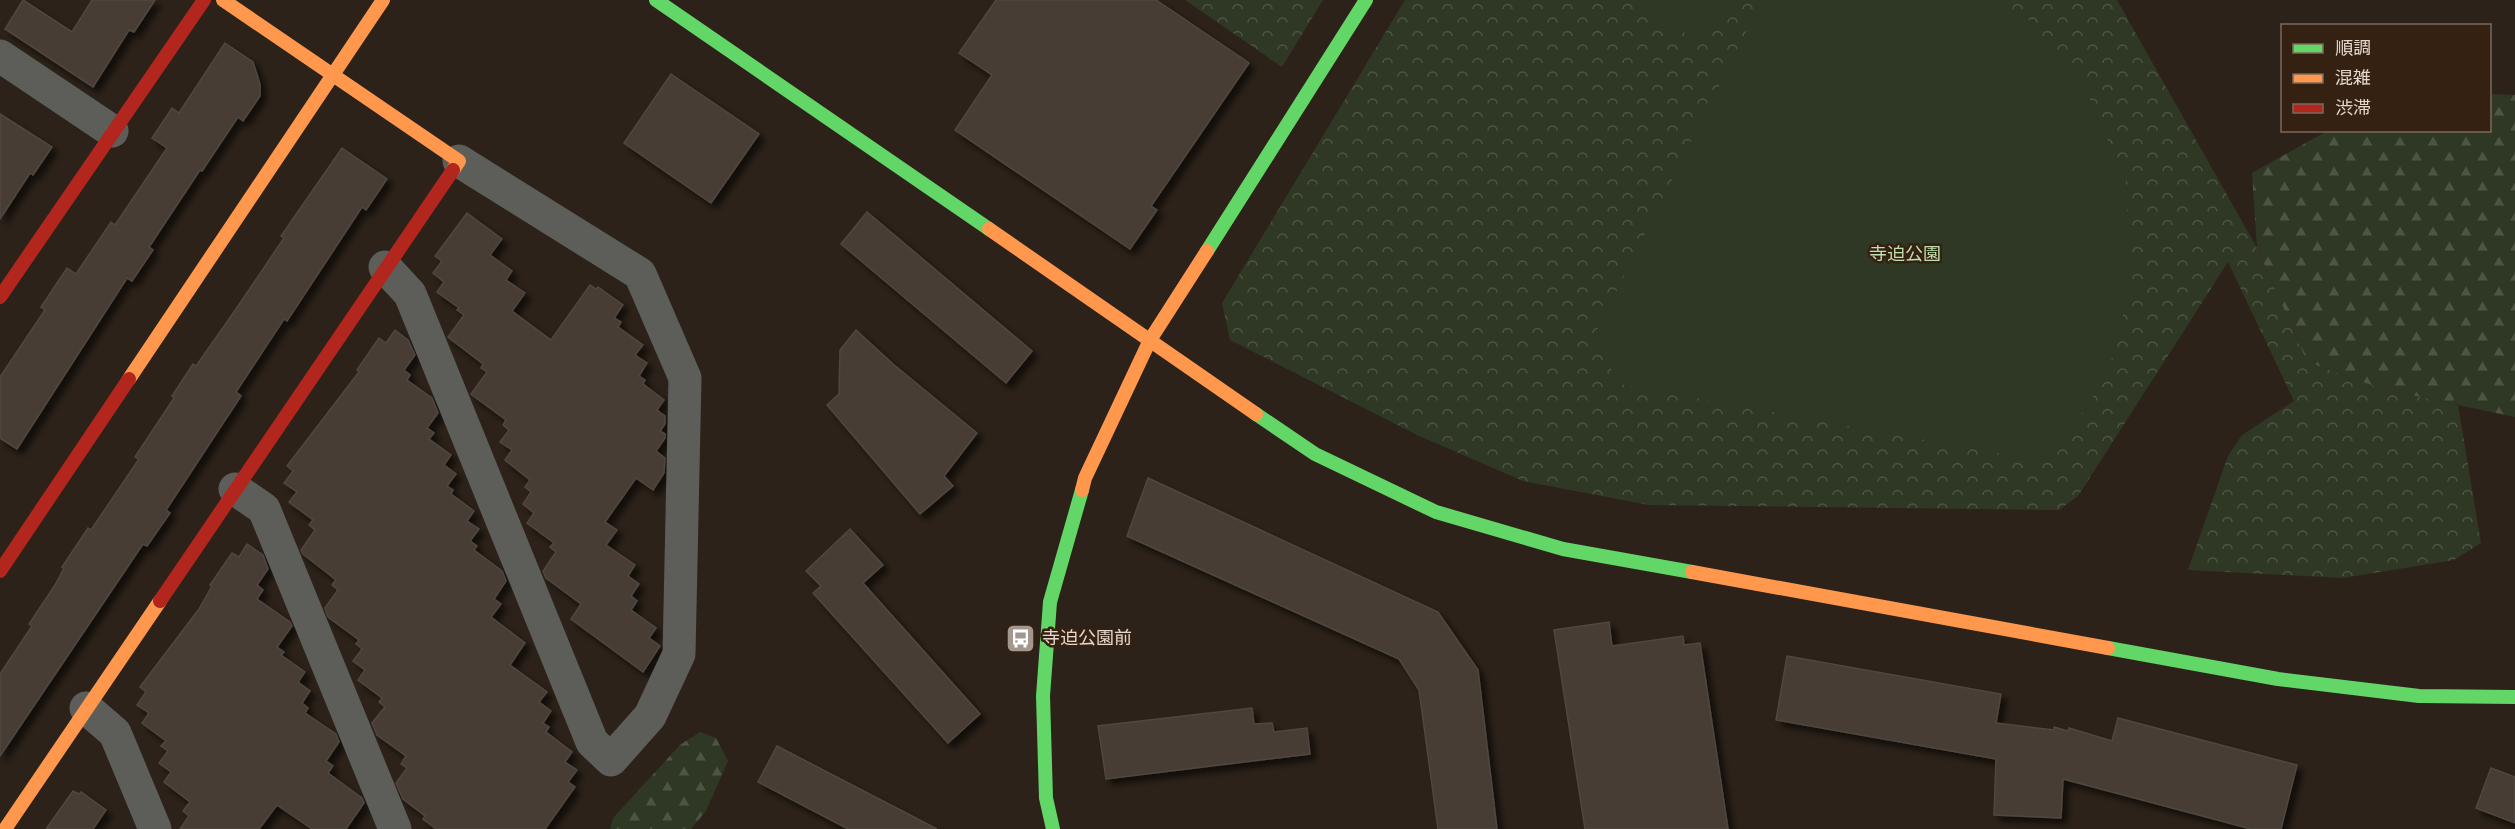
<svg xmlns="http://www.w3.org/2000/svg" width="2515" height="829" font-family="Arial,'Noto Sans JP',sans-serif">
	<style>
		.forest { fill: url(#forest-firs) }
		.park { fill: url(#park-crowns) }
		.pitch { fill: #2f3825 }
		.building { fill: #463d35; stroke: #504740; stroke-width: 1.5; filter: url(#shadow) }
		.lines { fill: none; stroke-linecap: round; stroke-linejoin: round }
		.street { stroke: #5d5e5a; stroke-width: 33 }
		.fast { stroke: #63d668; stroke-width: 14 }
		.slow { stroke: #ff974d; stroke-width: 14 }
		.jam { stroke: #b3261e; stroke-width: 14 }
		.labels { text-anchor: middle; stroke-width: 5; stroke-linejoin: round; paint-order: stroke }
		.park-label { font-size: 18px; fill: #c1deae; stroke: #342111 }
		.poi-label { font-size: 18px; fill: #e4d7cd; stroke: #342111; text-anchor: start }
	</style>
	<defs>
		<pattern id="forest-firs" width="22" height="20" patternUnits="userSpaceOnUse" patternTransform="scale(1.5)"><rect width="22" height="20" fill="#2f3825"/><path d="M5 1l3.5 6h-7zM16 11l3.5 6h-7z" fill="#4d5443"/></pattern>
		<pattern id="park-crowns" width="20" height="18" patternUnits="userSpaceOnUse" patternTransform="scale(1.5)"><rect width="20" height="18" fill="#2f3825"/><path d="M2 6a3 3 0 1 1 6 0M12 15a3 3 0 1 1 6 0" fill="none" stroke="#4d5443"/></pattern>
		<filter id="shadow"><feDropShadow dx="5.5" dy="5.5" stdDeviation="3" flood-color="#0009"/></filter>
	</defs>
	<rect width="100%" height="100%" fill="#2c2219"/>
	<g class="forest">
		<path d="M 2490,94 L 2515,95 L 2515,417 L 2382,389 L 2307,362 L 2257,248 L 2252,173 L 2327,131 L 2490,130 Z"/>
		<path d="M 700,732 L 716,738 L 728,761 L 706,811 L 691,829 L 610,829 L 613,818 L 680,745 Z"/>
	</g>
	<g class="park">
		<path d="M 1185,0 L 1323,0 L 1282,67 Z"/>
		<path d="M 1405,0 L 2117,0 L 2257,248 L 2307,362 L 2382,389 L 2458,405 L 2481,543 L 2454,560 L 2343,578 L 2188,570 L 2228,456 L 2242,435 L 2294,401 L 2228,262 L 2078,496 L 2059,510 L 1649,505 L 1523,481 L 1417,435 L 1230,340 L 1222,303 Z"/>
	</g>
	<g class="pitch">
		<path d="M 1655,0 L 1728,0 L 1702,43 L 1648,11 Z"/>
		<path d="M 1762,0 L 2000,0 L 2029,20 L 2086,91 L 2126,181 L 2129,290 L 2108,373 L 2060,447 L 2041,461 L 1620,384 L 1593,338 Z"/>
	</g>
	<g class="building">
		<path d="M 23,0 L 72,32 L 92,0 L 155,0 L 134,32 L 129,30 L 93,87 L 5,29 Z"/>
		<path d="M 996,0 L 1156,0 L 1249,63 L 1151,206 L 1157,210 L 1130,249 L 955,130 L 992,75 L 959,53 Z"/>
		<path d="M 225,43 L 253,62 L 260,84 L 260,96 L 243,121 L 238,117 L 202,171 L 200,170 L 149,247 L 153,250 L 132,281 L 127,278 L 17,449 L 0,438 L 0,377 L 45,310 L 41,307 L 67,268 L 76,274 L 111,222 L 115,225 L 167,148 L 152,138 L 172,108 L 179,113 Z"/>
		<path d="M 671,74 L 759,134 L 711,203 L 624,143 Z"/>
		<path d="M 0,114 L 52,147 L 33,175 L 30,173 L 0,219 Z"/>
		<path d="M 342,148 L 387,179 L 366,210 L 362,207 L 287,321 L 284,319 L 236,392 L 241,396 L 166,510 L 170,513 L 147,546 L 143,544 L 0,756 L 0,674 L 32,626 L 29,624 L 55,585 L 64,568 L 62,567 L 88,528 L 91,530 L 139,459 L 135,457 L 174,398 L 172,396 L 193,364 L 196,366 L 234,312 L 284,238 L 281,236 Z"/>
		<path d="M 867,212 L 1032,351 L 1006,383 L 841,244 Z"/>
		<path d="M 467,213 L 502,239 L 490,255 L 512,271 L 506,280 L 525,293 L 512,311 L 551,340 L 590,285 L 596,289 L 598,287 L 623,305 L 614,318 L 621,322 L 618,327 L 643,345 L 635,355 L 647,363 L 639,376 L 645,380 L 643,384 L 664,400 L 657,410 L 665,416 L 665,424 L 660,431 L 665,434 L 665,438 L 656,451 L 665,458 L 664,473 L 653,490 L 636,478 L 605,522 L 617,530 L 606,545 L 635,565 L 628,576 L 639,584 L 631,596 L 637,601 L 631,610 L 656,628 L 649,638 L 660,646 L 643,672 L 571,619 L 581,604 L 546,578 L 543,571 L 556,552 L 550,547 L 554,543 L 527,523 L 534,513 L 523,504 L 531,492 L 525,487 L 530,480 L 505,460 L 512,450 L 500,442 L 509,430 L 503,425 L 506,420 L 471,394 L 487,372 L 481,368 L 483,364 L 448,337 L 464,315 L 457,310 L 459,308 L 437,292 L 444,282 L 433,273 L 442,261 L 435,256 Z"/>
		<path d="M 395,330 L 408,340 L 415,355 L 404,370 L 410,375 L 407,380 L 432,398 L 438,413 L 427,428 L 434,433 L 429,439 L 451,455 L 444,465 L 456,474 L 447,486 L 453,490 L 451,494 L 474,511 L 467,521 L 479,529 L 470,541 L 477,546 L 474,550 L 502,571 L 506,581 L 494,599 L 501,604 L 491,617 L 525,643 L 510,665 L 547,692 L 539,702 L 551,711 L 543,723 L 549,727 L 546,732 L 572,752 L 565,762 L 577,770 L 568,782 L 575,787 L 545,829 L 436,829 L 423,819 L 425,816 L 403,799 L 396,783 L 407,768 L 401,764 L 406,756 L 377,735 L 372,723 L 385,707 L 379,702 L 382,698 L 358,680 L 365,670 L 353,661 L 362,649 L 356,644 L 359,640 L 328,617 L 325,608 L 338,590 L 332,585 L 336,580 L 303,554 L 301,550 L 315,530 L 309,525 L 313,520 L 289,502 L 297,492 L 284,483 L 293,471 L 287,466 L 359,372 L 357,370 L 379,338 L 386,343 Z"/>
		<path d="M 856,330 L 893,364 L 977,433 L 944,476 L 953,486 L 920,514 L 827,405 L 839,394 L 840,350 Z"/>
		<path d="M 1148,478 L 1438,612 L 1478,670 L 1497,829 L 1438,829 L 1419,690 L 1399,659 L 1127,536 Z"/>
		<path d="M 850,529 L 883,565 L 863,583 L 980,714 L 948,743 L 813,593 L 821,586 L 806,571 Z"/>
		<path d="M 247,544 L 263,555 L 268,569 L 257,585 L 263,590 L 257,599 L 290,622 L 292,626 L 277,647 L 284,652 L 281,655 L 305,672 L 298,682 L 310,691 L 302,703 L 308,708 L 305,713 L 336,734 L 339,742 L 326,761 L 333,766 L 328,773 L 362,798 L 364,803 L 346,829 L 312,829 L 277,805 L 259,829 L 180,829 L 189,816 L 183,811 L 190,802 L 164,782 L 171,772 L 159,763 L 168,751 L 161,746 L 166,741 L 142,723 L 149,713 L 137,705 L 146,692 L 140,687 L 199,609 L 212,586 L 210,585 L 232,553 L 239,557 Z"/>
		<path d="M 1609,622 L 1612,646 L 1683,636 L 1684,645 L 1700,643 L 1728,829 L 1585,829 L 1554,630 Z"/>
		<path d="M 1787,656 L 2001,694 L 1996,723 L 2054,730 L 2054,727 L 2068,731 L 2069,728 L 2112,741 L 2118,718 L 2297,765 L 2281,829 L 2251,829 L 2063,779 L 2061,818 L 1994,815 L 1996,759 L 1776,720 Z"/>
		<path d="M 1252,708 L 1254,724 L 1272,723 L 1274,732 L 1307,728 L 1310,754 L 1106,779 L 1098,726 Z"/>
		<path d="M 777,746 L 937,829 L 848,829 L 758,782 Z"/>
		<path d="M 2491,768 L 2515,777 L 2515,823 L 2476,808 Z"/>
		<path d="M 73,791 L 79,794 L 81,792 L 106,810 L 93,829 L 46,829 Z"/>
	</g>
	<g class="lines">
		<g class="street">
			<path d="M 0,56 L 112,131"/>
			<path d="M 385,267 L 410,294 L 592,742 L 611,760 L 650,716 L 679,654 L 685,378 L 640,274 L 459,161"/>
			<path d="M 235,489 L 264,509 L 395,829"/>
			<path d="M 86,708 L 115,733 L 155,829"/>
		</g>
		<g class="fast">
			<path d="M 656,0 L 989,229"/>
			<path d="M 1207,251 L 1366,0"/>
			<path d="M 1256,414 L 1315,454 L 1436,512 L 1563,549 L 1692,572"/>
			<path d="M 2108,648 L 2278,679 L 2419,696 L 2515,697"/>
			<path d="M 1053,829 L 1046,798 L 1043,696 L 1050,602 L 1082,490"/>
		</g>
		<g class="slow">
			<path d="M 223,0 L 459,161 L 453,170"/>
			<path d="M 989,229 L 1256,414"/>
			<path d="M 129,379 L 383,0"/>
			<path d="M 1082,490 L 1085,478 L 1150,340 L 1207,251"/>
			<path d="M 1692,572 L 2108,648"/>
			<path d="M 5,829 L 160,601"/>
		</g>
		<g class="jam">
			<path d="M 0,297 L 204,0"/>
			<path d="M 0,571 L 129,379"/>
			<path d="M 160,601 L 453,170"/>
		</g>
	</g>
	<defs>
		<symbol id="bus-square" viewBox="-11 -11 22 22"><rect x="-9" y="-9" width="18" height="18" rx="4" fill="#a4988e" stroke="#342111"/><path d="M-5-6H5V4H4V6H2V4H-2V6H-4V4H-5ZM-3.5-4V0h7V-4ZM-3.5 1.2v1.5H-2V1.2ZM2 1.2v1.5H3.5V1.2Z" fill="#fff"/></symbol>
	</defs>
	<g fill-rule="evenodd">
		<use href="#bus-square" x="1004" y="622" width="33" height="33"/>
	</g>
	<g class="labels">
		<g class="park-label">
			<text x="1905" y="260">寺迫公園</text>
		</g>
		<g class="poi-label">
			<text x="1042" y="644">寺迫公園前</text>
		</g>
	</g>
	<rect x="2281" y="24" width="210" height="108" fill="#342111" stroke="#7a6a5c" stroke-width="1.5"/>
	<rect x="2293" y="44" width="30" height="9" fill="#63d668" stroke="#7a6a5c" stroke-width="1.5"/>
	<text x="2335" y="54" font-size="18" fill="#e4d7cd">順調</text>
	<rect x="2293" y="74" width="30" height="9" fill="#ff974d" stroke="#7a6a5c" stroke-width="1.5"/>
	<text x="2335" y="84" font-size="18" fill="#e4d7cd">混雑</text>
	<rect x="2293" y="104" width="30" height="9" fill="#b3261e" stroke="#7a6a5c" stroke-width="1.5"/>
	<text x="2335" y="114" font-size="18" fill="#e4d7cd">渋滞</text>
</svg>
